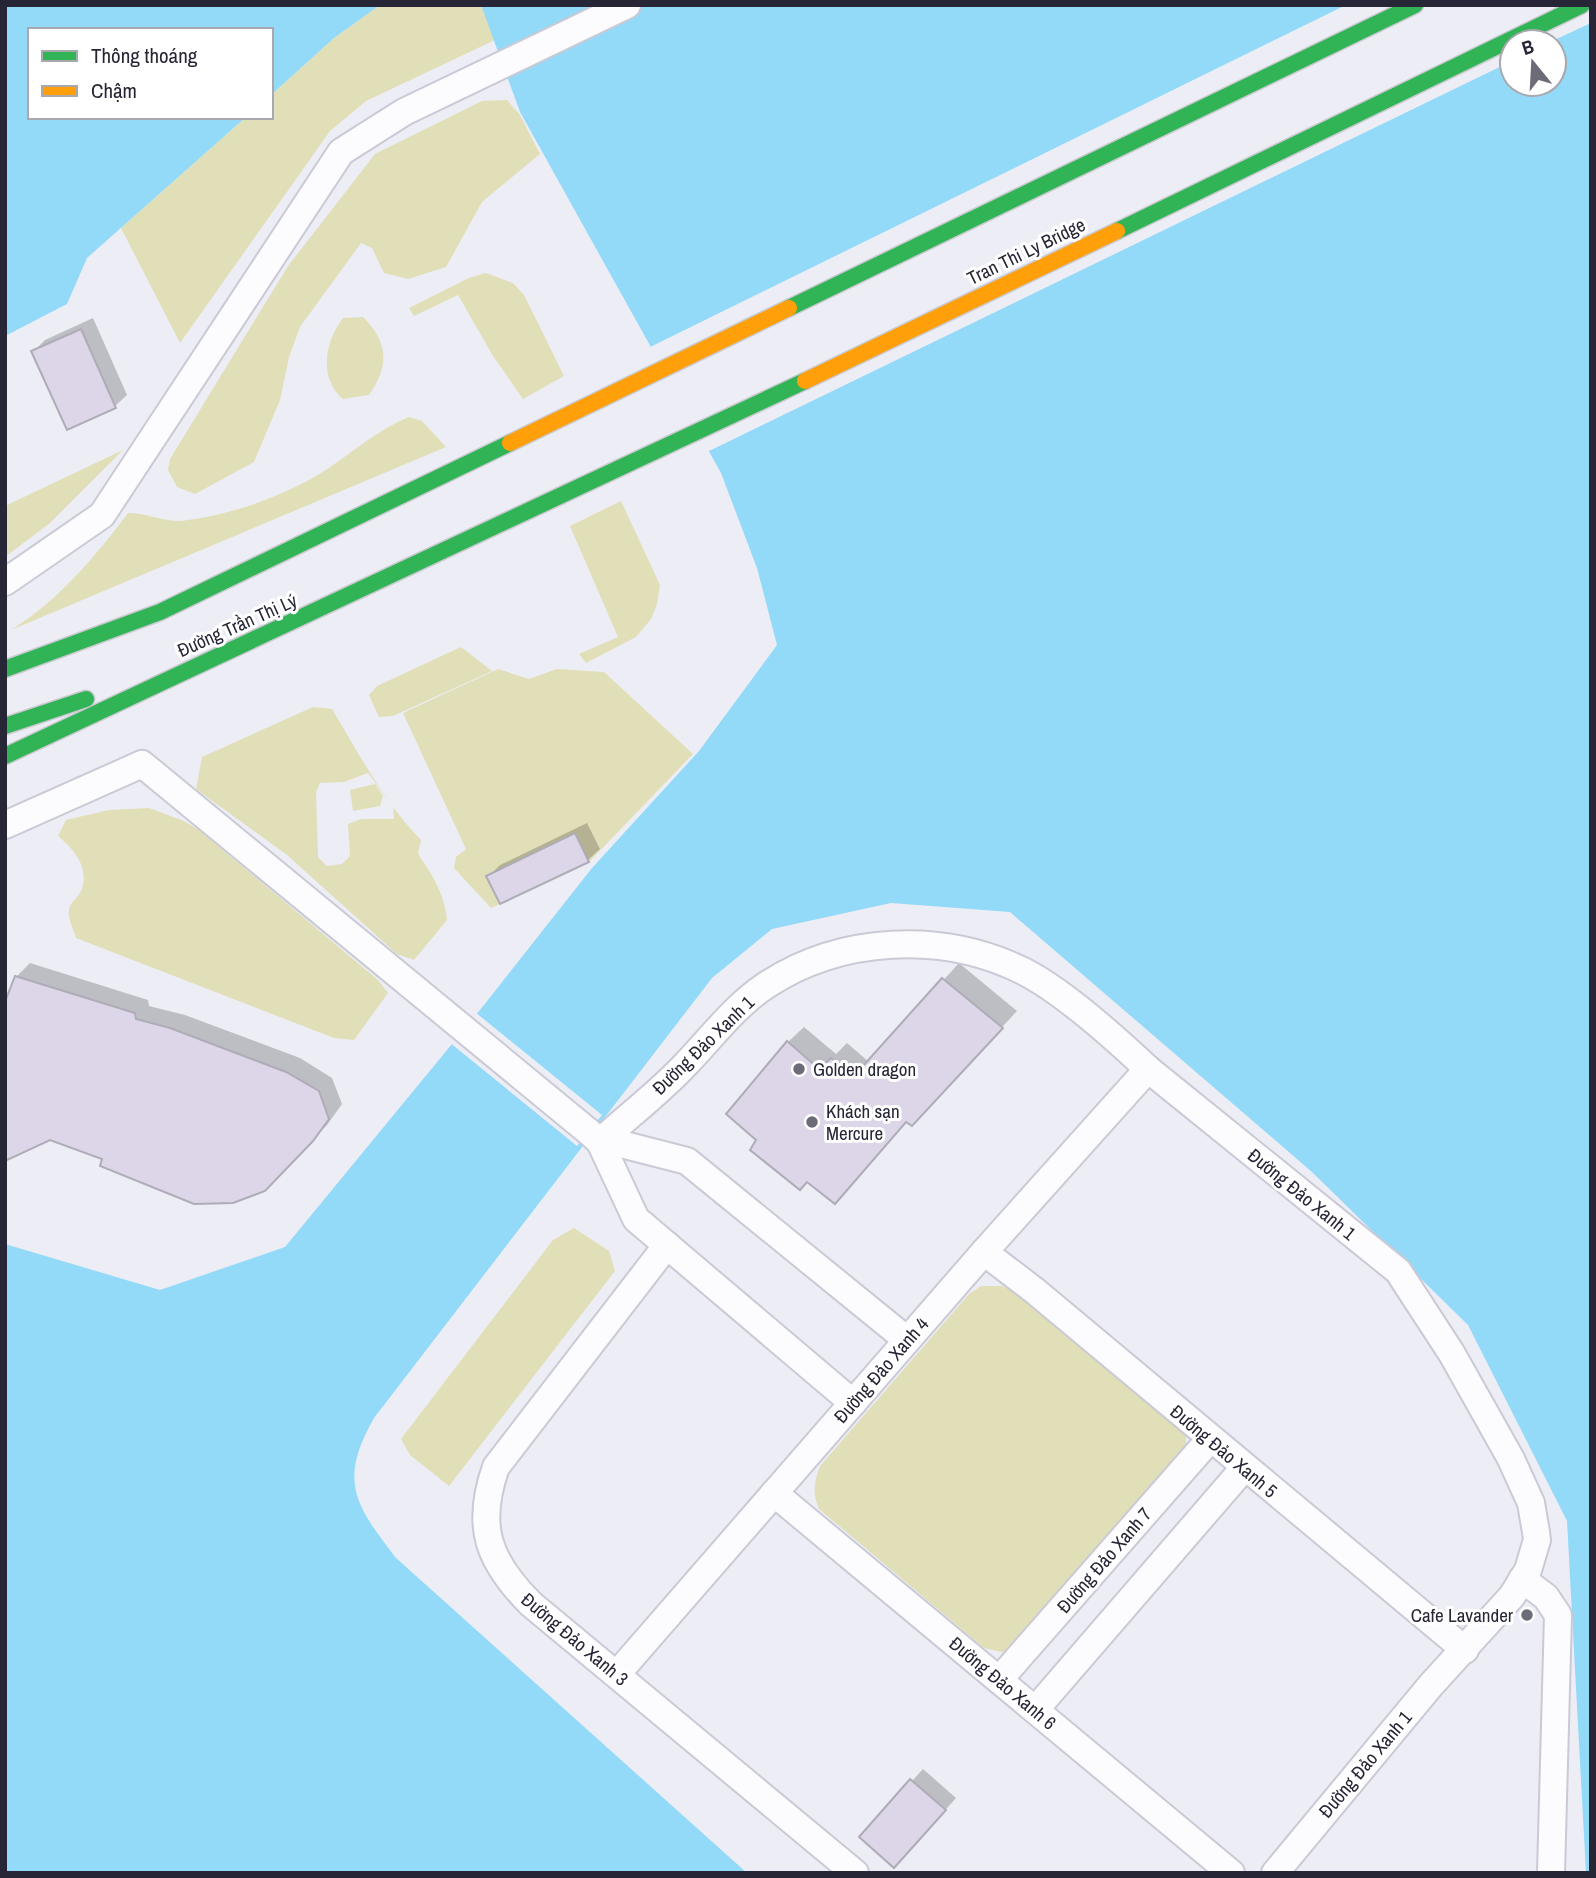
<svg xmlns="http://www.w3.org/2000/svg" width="1596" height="1878" font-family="'Archivo Narrow',sans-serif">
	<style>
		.green { fill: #e1dfb7; fill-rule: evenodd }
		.water { fill: #93daf8; fill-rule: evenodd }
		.pier { fill: #ededf6 }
		.shadow { fill: #0003 }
		.building { fill: #ddd6e9; stroke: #aeacb6; stroke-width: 2 }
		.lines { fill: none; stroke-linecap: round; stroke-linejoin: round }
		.street-casing { stroke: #cacad6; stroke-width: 30 }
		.fast-casing { stroke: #c9c9d0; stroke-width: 19 }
		.slow-casing { stroke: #c9c9d0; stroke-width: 19 }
		.street { stroke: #fcfcfe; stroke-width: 26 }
		.fast { stroke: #30b455; stroke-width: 16 }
		.slow { stroke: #ff9f0a; stroke-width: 16 }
		.poi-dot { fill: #6c6c79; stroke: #fff; stroke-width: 2.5 }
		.labels { text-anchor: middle; stroke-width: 6; stroke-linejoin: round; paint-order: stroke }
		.street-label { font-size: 19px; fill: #262636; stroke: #fff }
		.poi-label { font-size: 19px; fill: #262636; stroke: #fff; text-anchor: start }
	</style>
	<rect width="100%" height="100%" fill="#ededf6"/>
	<g class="green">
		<path d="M 380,5 L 481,5 L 495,40 L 366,101 L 330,131 L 180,343 L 121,228 L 246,117 L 271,117 L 271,95 L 334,38 Z"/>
		<path d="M 507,100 L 520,115 L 540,154 L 482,202 L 446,267 L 408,279 L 384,273 L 372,248 L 361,243 L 300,327 L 289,357 L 280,400 L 254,462 L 195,494 L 177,487 L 168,470 L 170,459 L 288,266 L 375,154 L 482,101 Z"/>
		<path d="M 486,273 L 513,283 L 524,295 L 564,376 L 523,399 L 493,356 L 458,295 L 414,316 L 409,308 L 469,278 Z"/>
		<path d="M 363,317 C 389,343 389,366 369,395 L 343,399 C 318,378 325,341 343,318 Z"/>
		<path d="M 409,417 L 422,421 L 446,447 L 11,630 C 59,600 94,558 128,513 C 145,513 166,522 181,521 C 225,516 270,501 309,480 C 344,461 372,432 409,417 Z"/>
		<path d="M 123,450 L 50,523 L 5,557 L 5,506 Z"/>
		<path d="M 621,501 L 660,585 L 657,604 L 651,619 L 636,637 L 586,663 L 579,654 L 618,637 L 570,526 Z"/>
		<path d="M 461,647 L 492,671 L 393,716 L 379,717 L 369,695 L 377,686 Z"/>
		<path d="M 498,669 L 529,679 L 557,669 L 604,672 L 693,754 L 589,862 L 491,908 L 454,868 L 456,857 L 466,849 L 403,713 Z"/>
		<path d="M 313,707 L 332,709 C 359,754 384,802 421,840 L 418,854 C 432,874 445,895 447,920 L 414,960 L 397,954 L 287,855 L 196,789 L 202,757 ZM 368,773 L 393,807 L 394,819 L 361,819 L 348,824 L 350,856 L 342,864 L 327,866 L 318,857 L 316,792 L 320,783 L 344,782 Z"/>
		<path d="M 375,784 L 383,796 L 380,806 L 353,811 L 350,790 Z"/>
		<path d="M 149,808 L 184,821 L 199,830 L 378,980 L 388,993 L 354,1040 L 334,1038 L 76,938 C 73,928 66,916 70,906 C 72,901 78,897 80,893 C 92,870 74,849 58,836 L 66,820 L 109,810 Z"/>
		<path d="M 574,1228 L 609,1251 L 615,1271 L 449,1486 L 410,1455 L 401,1439 L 553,1240 Z"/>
		<path d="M 981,1286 L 1002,1286 L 1017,1293 L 1186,1435 L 1186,1455 L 1015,1655 L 984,1648 L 819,1509 C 812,1493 814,1482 820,1466 L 969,1294 Z"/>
	</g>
	<g class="water">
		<path d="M 5,5 L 380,5 L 334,38 L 271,95 L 271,30 L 30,30 L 30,117 L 246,117 L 87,258 L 67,304 L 5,336 Z"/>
		<path d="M 481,5 L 1591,5 L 1591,1873 L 1586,1873 L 1567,1521 L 1468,1325 L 1312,1172 L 1010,912 L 891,903 L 772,929 L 712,978 L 374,1418 C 338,1481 355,1505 396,1558 L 747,1873 L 5,1873 L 5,1244 L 160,1290 L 285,1247 L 484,1005 L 592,868 L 699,751 L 777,645 L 757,568 L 721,473 L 520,112 ZM 1512,42 L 1554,42 L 1554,84 L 1512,84 Z"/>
	</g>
	<g class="pier">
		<path d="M 1346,5 L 1591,5 L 1591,23 L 1550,42 L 1512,42 L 1512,61 L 705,453 L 646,349 Z"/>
		<path d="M 475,1012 L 602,1115 L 577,1146 L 449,1042 Z"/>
	</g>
	<g class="shadow">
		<path d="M 93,318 L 127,395 L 115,406 L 33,352 L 45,340 Z"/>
		<path d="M 587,823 L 600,849 L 588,860 L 488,877 L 500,865 Z"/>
		<path d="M 30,963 L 148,1000 L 149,1006 L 185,1015 L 300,1058 L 332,1078 L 342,1104 L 327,1125 L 264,1190 L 105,1158 L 50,1138 L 16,977 Z"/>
		<path d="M 959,963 L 1017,1011 L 927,1108 L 907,1120 L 759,1140 L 788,1042 L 804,1027 L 836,1054 L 847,1043 L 869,1062 Z"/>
		<path d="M 923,1769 L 956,1798 L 906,1854 L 861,1837 Z"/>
	</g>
	<g class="building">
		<path d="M 81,329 L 116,408 L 67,430 L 31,351 Z"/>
		<path d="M 575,833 L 589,862 L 500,904 L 486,876 Z"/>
		<path d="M 15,976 L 135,1013 L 136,1019 L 170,1028 L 286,1072 L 319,1091 L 329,1119 L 313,1141 L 265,1191 L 233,1203 L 194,1204 L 100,1166 L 102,1159 L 50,1140 L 5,1161 L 5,1002 Z"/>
		<path d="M 942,978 L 1003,1028 L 912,1126 L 906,1122 L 835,1204 L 807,1182 L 800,1190 L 750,1150 L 756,1140 L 726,1114 L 787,1041 L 819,1069 L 831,1058 L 853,1077 Z"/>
		<path d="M 910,1779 L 946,1810 L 894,1868 L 859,1837 Z"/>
	</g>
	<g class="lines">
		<defs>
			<g id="street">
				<path d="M 5,582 L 102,515 L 341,152 L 404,112 L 627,5"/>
				<path d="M 5,825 L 142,764 L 589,1132 L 600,1142 L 636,1219 L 853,1403"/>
				<path d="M 600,1142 C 628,1116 660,1092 686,1064 C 712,1037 734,1007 765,986 C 840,936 942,931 1023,971 C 1063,991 1115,1038 1148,1069 L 1398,1271 L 1452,1354 L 1511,1459 L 1531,1503 L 1536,1532 L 1537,1540 L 1528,1570 L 1512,1596 L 1431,1685 L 1275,1873"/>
				<path d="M 600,1142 L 621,1144 L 687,1161 L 907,1340"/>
				<path d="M 667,1245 L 496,1467 C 475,1526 488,1561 531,1604 L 855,1873"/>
				<path d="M 984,1252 L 1035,1291 L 1465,1650"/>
				<path d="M 774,1493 L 1231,1873"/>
				<path d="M 1522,1579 L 1546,1597 L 1558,1615 L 1551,1873"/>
				<path d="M 617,1674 L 984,1252 L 1148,1069"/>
				<path d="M 999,1680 L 1210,1439"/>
				<path d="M 1035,1710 L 1244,1468"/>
			</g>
			<g id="fast">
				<path d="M 1117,231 L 1582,5"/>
				<path d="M 789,308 L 1415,5"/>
				<path d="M 5,669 L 160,612 L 510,443"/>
				<path d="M 5,726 L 86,699"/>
				<path d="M 5,756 L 805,381"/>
			</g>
			<g id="slow">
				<path d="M 805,381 L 1117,231"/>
				<path d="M 510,443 L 789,308"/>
			</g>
		</defs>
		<use href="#street" class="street-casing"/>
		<use href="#fast" class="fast-casing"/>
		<use href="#slow" class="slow-casing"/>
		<use href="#street" class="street"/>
		<use href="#fast" class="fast"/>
		<use href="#slow" class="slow"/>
	</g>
	<g class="poi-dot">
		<circle cx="799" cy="1069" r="7"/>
		<circle cx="812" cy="1122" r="7"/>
		<circle cx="1527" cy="1615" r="7"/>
	</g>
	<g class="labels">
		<g class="street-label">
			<text transform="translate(1026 251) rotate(-26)" y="7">Tran Thi Ly Bridge</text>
			<text transform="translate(237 625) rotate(-24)" y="7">Đường Trần Thị Lý</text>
			<text transform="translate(703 1045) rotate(-44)" y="7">Đường Đảo Xanh 1</text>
			<text transform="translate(1302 1194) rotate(39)" y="7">Đường Đảo Xanh 1</text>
			<text transform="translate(881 1370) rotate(-49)" y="7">Đường Đảo Xanh 4</text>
			<text transform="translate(1224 1451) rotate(40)" y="7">Đường Đảo Xanh 5</text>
			<text transform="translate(1104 1560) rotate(-49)" y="7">Đường Đảo Xanh 7</text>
			<text transform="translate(575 1639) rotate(40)" y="7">Đường Đảo Xanh 3</text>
			<text transform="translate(1003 1683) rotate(40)" y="7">Đường Đảo Xanh 6</text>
			<text transform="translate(1365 1764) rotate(-50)" y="7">Đường Đảo Xanh 1</text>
		</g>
		<g class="poi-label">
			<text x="813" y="1076">Golden dragon</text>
			<text x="826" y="1118">Khách sạn<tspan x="826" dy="22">Mercure</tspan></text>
			<text x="1513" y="1622" text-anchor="end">Cafe Lavander</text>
		</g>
	</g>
	<rect width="1596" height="1878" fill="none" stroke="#262636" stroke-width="14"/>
	<rect x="28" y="28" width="245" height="91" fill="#ffffff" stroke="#a8a8af" stroke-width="2"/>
	<rect x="42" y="51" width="35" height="10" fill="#30b455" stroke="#a8a8af" stroke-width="2"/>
	<text x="91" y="63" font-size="21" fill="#262636">Thông thoáng</text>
	<rect x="42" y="86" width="35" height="10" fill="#ff9f0a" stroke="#a8a8af" stroke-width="2"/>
	<text x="91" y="98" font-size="21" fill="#262636">Chậm</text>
	<g transform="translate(1533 63) rotate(342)"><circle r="33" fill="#ffffff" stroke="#a8a8af" stroke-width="2"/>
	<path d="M0-5L12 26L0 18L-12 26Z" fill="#6c6c79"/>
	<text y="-10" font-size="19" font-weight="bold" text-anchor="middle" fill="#262636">B</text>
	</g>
</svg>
